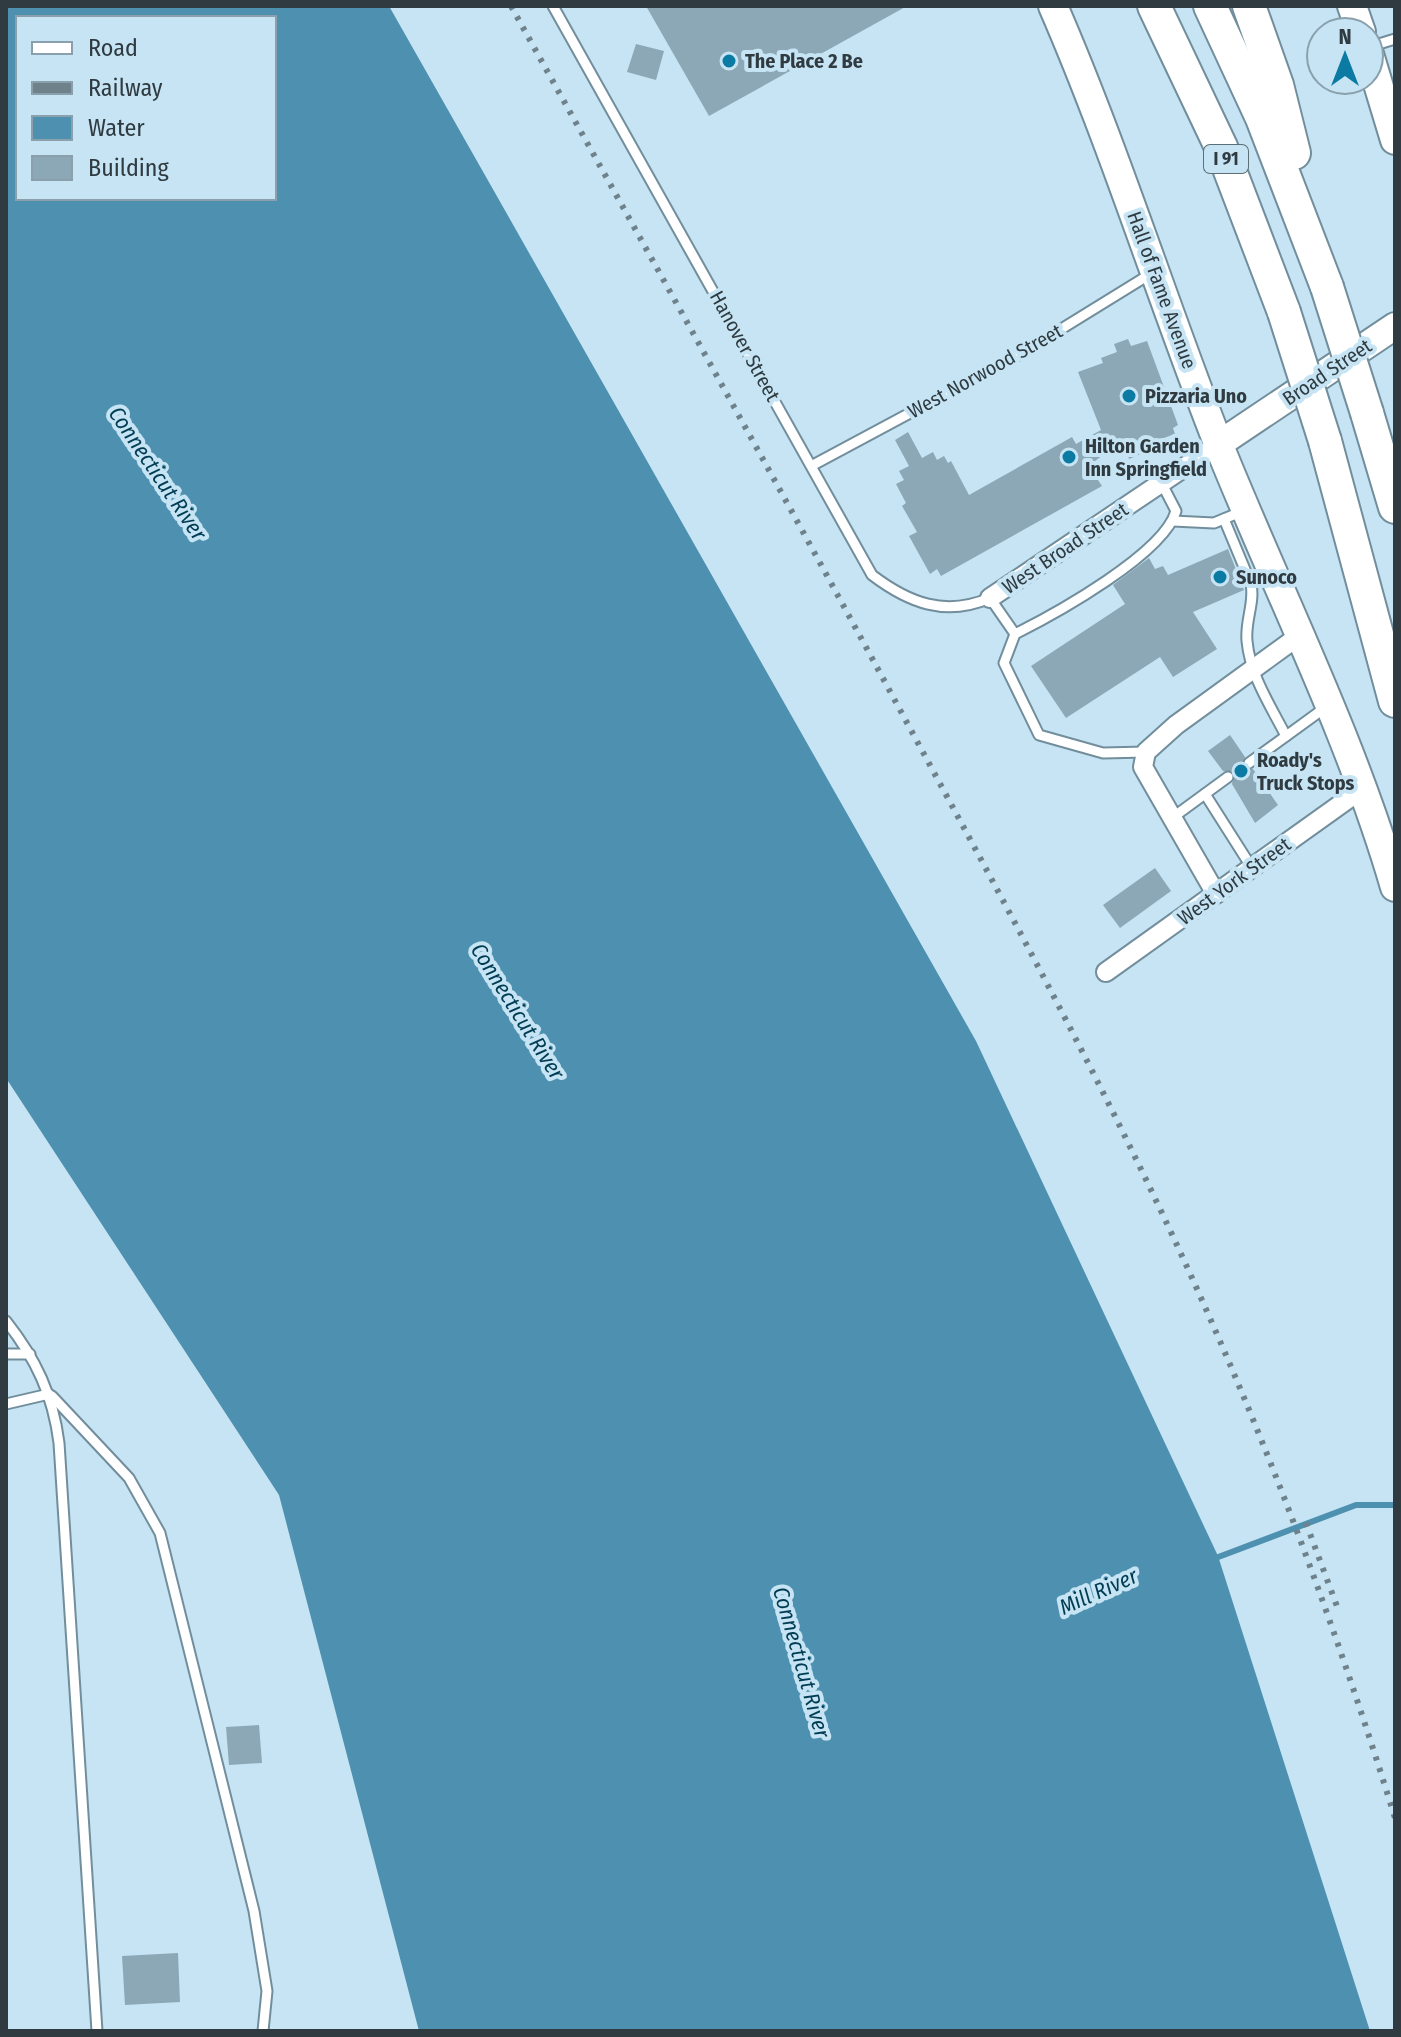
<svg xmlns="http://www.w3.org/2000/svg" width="1401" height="2037" font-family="'Fira Sans Condensed',sans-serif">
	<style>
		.water { fill: #4e90b0; fill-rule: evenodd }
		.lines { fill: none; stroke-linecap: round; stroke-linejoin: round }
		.stream { stroke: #4e90b0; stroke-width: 6 }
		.building { fill: #8ca8b7 }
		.service-casing { stroke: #728e9c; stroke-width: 13 }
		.minor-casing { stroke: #728e9c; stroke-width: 22 }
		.secondary-casing { stroke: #728e9c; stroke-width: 30 }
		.primary-casing { stroke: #728e9c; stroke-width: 32 }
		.motorway-casing { stroke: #728e9c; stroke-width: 36 }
		.service { stroke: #fff; stroke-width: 9 }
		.minor { stroke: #fff; stroke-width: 18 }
		.secondary { stroke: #fff; stroke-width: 26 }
		.primary { stroke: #fff; stroke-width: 28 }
		.motorway { stroke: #fff; stroke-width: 32 }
		.rail { stroke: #6f828c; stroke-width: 6; stroke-dasharray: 4 8; stroke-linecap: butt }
		.motorway-bridge-casing { stroke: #728e9c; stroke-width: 36; stroke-linecap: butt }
		.motorway-bridge { stroke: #fff; stroke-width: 32 }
		.poi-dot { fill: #0c7ba4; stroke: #c6e4f3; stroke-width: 3 }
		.labels { text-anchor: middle; stroke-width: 8; stroke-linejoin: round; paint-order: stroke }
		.shield { fill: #c6e4f3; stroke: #5c6e76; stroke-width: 2 }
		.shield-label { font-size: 18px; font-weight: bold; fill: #2f3b41 }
		.poi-label { font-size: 20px; font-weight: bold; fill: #2f3b41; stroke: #c6e4f3; text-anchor: start }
		.street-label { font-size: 20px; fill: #2f3b41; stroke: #c6e4f3 }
		.water-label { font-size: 22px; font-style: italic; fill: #003c53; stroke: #c6e4f3 }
	</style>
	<rect width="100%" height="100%" fill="#c6e4f3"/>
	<path class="water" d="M 6,6 L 389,6 L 976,1041 L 1218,1556 L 1370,2031 L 419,2031 L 279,1495 L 6,1078 ZM 18,18 L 274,18 L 274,198 L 18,198 Z"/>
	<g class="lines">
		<path class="stream" d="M 1213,1559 L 1356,1505 L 1395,1505"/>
	</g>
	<g class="building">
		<path d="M 646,6 L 907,6 L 709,116 Z"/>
		<path d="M 636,44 L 664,51 L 656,80 L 627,72 Z"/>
		<path d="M 1128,339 L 1131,346 L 1147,341 L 1178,425 L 1173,428 L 1175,434 L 1158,440 L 1160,446 L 1129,459 L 1123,440 L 1095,461 L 1104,477 L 1098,480 L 1102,486 L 941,576 L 937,569 L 930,574 L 909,536 L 917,532 L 902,506 L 906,503 L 896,484 L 904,480 L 899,471 L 909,466 L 895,440 L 908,432 L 922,458 L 933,452 L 937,460 L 944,456 L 948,463 L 951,461 L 969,495 L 1072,437 L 1076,444 L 1101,430 L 1078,372 L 1103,363 L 1101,358 L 1117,352 L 1114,344 Z"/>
		<path d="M 1228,549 L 1244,590 L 1193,612 L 1217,649 L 1173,677 L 1160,657 L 1066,718 L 1031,666 L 1125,604 L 1113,585 L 1149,558 L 1155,569 L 1163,566 L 1168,575 Z"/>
		<path d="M 1230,735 L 1245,757 L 1243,767 L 1253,769 L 1278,805 L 1255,823 L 1232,784 L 1234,773 L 1223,771 L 1208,751 Z"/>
		<path d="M 1155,868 L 1171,891 L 1120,928 L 1103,905 Z"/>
		<path d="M 259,1725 L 262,1763 L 229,1765 L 226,1727 Z"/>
		<path d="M 178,1953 L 180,2002 L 125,2005 L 122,1956 Z"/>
	</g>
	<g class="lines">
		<defs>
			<g id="service">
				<path d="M 553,6 L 872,575 C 909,603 945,617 990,598 L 1015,634 C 1055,614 1164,554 1176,511 L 1162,484"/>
				<path d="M 1369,47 L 1395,39"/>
				<path d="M 813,465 L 1024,352 L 1152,273"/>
				<path d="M 1224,519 L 1251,584 L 1271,576"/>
				<path d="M 1173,521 L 1214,523 L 1243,511"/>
				<path d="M 1251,584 C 1255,603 1245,620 1247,641 C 1250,675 1270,705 1286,736"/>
				<path d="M 1015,634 L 1004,663 L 1039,735 L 1103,753 L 1146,752"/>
				<path d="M 1249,763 L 1326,707"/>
				<path d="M 1205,794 L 1252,868"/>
				<path d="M 1172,818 L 1228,777"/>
				<path d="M 6,1321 C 36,1359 53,1395 59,1443 L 97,2031"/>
				<path d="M 6,1354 L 30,1354"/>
				<path d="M 52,1396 L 129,1478 L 160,1533 L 254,1911 L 267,1991 L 263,2031"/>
				<path d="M 6,1404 L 49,1394"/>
			</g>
			<g id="minor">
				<path d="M 990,598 L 1219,444"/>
				<path d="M 1216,894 L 1143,767 L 1146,752 L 1176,725 L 1300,635"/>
				<path d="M 1106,972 L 1362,789"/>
			</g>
			<path id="secondary" d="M 1219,444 L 1395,326"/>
			<g id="primary">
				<path d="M 1053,6 C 1116,151 1162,301 1220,448 C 1279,594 1351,736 1395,887"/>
				<path d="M 1352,6 L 1361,32"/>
				<path d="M 1369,54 L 1395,140"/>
			</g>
			<g id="motorway">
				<path d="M 1154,6 L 1221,147 L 1284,312"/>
				<path d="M 1210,6 L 1262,118 L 1327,287"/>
				<path d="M 1249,6 L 1277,85 L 1294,153"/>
				<path d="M 1367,413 L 1395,507"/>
				<path d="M 1325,441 L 1395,701"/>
			</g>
		</defs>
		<use href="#service" class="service-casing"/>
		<use href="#minor" class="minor-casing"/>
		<use href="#secondary" class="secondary-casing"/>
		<use href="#primary" class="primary-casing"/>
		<use href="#motorway" class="motorway-casing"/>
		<use href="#service" class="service"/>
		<use href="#minor" class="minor"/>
		<use href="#secondary" class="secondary"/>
		<use href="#primary" class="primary"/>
		<use href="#motorway" class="motorway"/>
		<g class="rail">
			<path d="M 511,6 C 641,240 772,473 899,708 C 1010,913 1123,1118 1216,1332 C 1285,1490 1344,1653 1395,1818"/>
			<path d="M 1306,1523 L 1338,1609"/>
		</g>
		<defs>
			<g id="motorway-bridge">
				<path d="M 1327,287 L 1367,413"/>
				<path d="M 1284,312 L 1325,441"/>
			</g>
		</defs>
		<use href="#motorway-bridge" class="motorway-bridge-casing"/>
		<use href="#motorway-bridge" class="motorway-bridge"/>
	</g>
	<g class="poi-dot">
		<circle cx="729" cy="61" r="8"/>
		<circle cx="1129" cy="396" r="8"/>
		<circle cx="1069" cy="457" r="8"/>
		<circle cx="1220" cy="577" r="8"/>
		<circle cx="1241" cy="771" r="8"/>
	</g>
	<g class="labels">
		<rect class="shield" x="1204" y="145" width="44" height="28" rx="6"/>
		<g class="shield-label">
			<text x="1226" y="165">I 91</text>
		</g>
		<g class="poi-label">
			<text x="745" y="68">The Place 2 Be</text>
			<text x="1145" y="403">Pizzaria Uno</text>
			<text x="1085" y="453">Hilton Garden<tspan x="1085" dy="23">Inn Springfield</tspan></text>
			<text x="1236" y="584">Sunoco</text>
			<text x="1257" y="767">Roady's<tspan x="1257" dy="23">Truck Stops</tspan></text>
		</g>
		<g class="street-label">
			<text transform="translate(1162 290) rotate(70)" y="7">Hall of Fame Avenue</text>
			<text transform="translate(745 346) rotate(61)" y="7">Hanover Street</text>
			<text transform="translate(985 371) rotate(-29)" y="7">West Norwood Street</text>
			<text transform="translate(1327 372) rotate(-34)" y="7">Broad Street</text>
			<text transform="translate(1065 548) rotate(-34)" y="7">West Broad Street</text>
			<text transform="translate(1234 881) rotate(-36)" y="7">West York Street</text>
		</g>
		<g class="water-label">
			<text transform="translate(158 473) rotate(56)" y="8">Connecticut River</text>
			<text transform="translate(518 1011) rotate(58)" y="8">Connecticut River</text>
			<text transform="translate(1098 1591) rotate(-24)" y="8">Mill River</text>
			<text transform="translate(802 1662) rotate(74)" y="8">Connecticut River</text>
		</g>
	</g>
	<rect width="1401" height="2037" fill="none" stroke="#2f3b41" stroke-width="16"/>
	<rect x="16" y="16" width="260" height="184" fill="#c6e4f3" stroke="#8aa0ac" stroke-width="2"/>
	<rect x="32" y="42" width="40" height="12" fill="#ffffff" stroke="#8aa0ac" stroke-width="2"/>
	<text x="88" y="56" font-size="24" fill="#2f3b41">Road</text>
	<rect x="32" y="82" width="40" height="12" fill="#6f828c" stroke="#8aa0ac" stroke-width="2"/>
	<text x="88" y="96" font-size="24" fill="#2f3b41">Railway</text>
	<rect x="32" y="116" width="40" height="24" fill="#4e90b0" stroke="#8aa0ac" stroke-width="2"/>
	<text x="88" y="136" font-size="24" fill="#2f3b41">Water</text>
	<rect x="32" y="156" width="40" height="24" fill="#8ca8b7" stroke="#8aa0ac" stroke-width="2"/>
	<text x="88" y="176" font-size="24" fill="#2f3b41">Building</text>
	<g transform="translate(1345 56)"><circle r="38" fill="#c6e4f3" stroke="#8aa0ac" stroke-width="2"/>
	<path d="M0-6L14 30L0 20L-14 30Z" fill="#0c7ba4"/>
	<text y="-12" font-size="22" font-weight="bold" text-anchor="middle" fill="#2f3b41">N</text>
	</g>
</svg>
